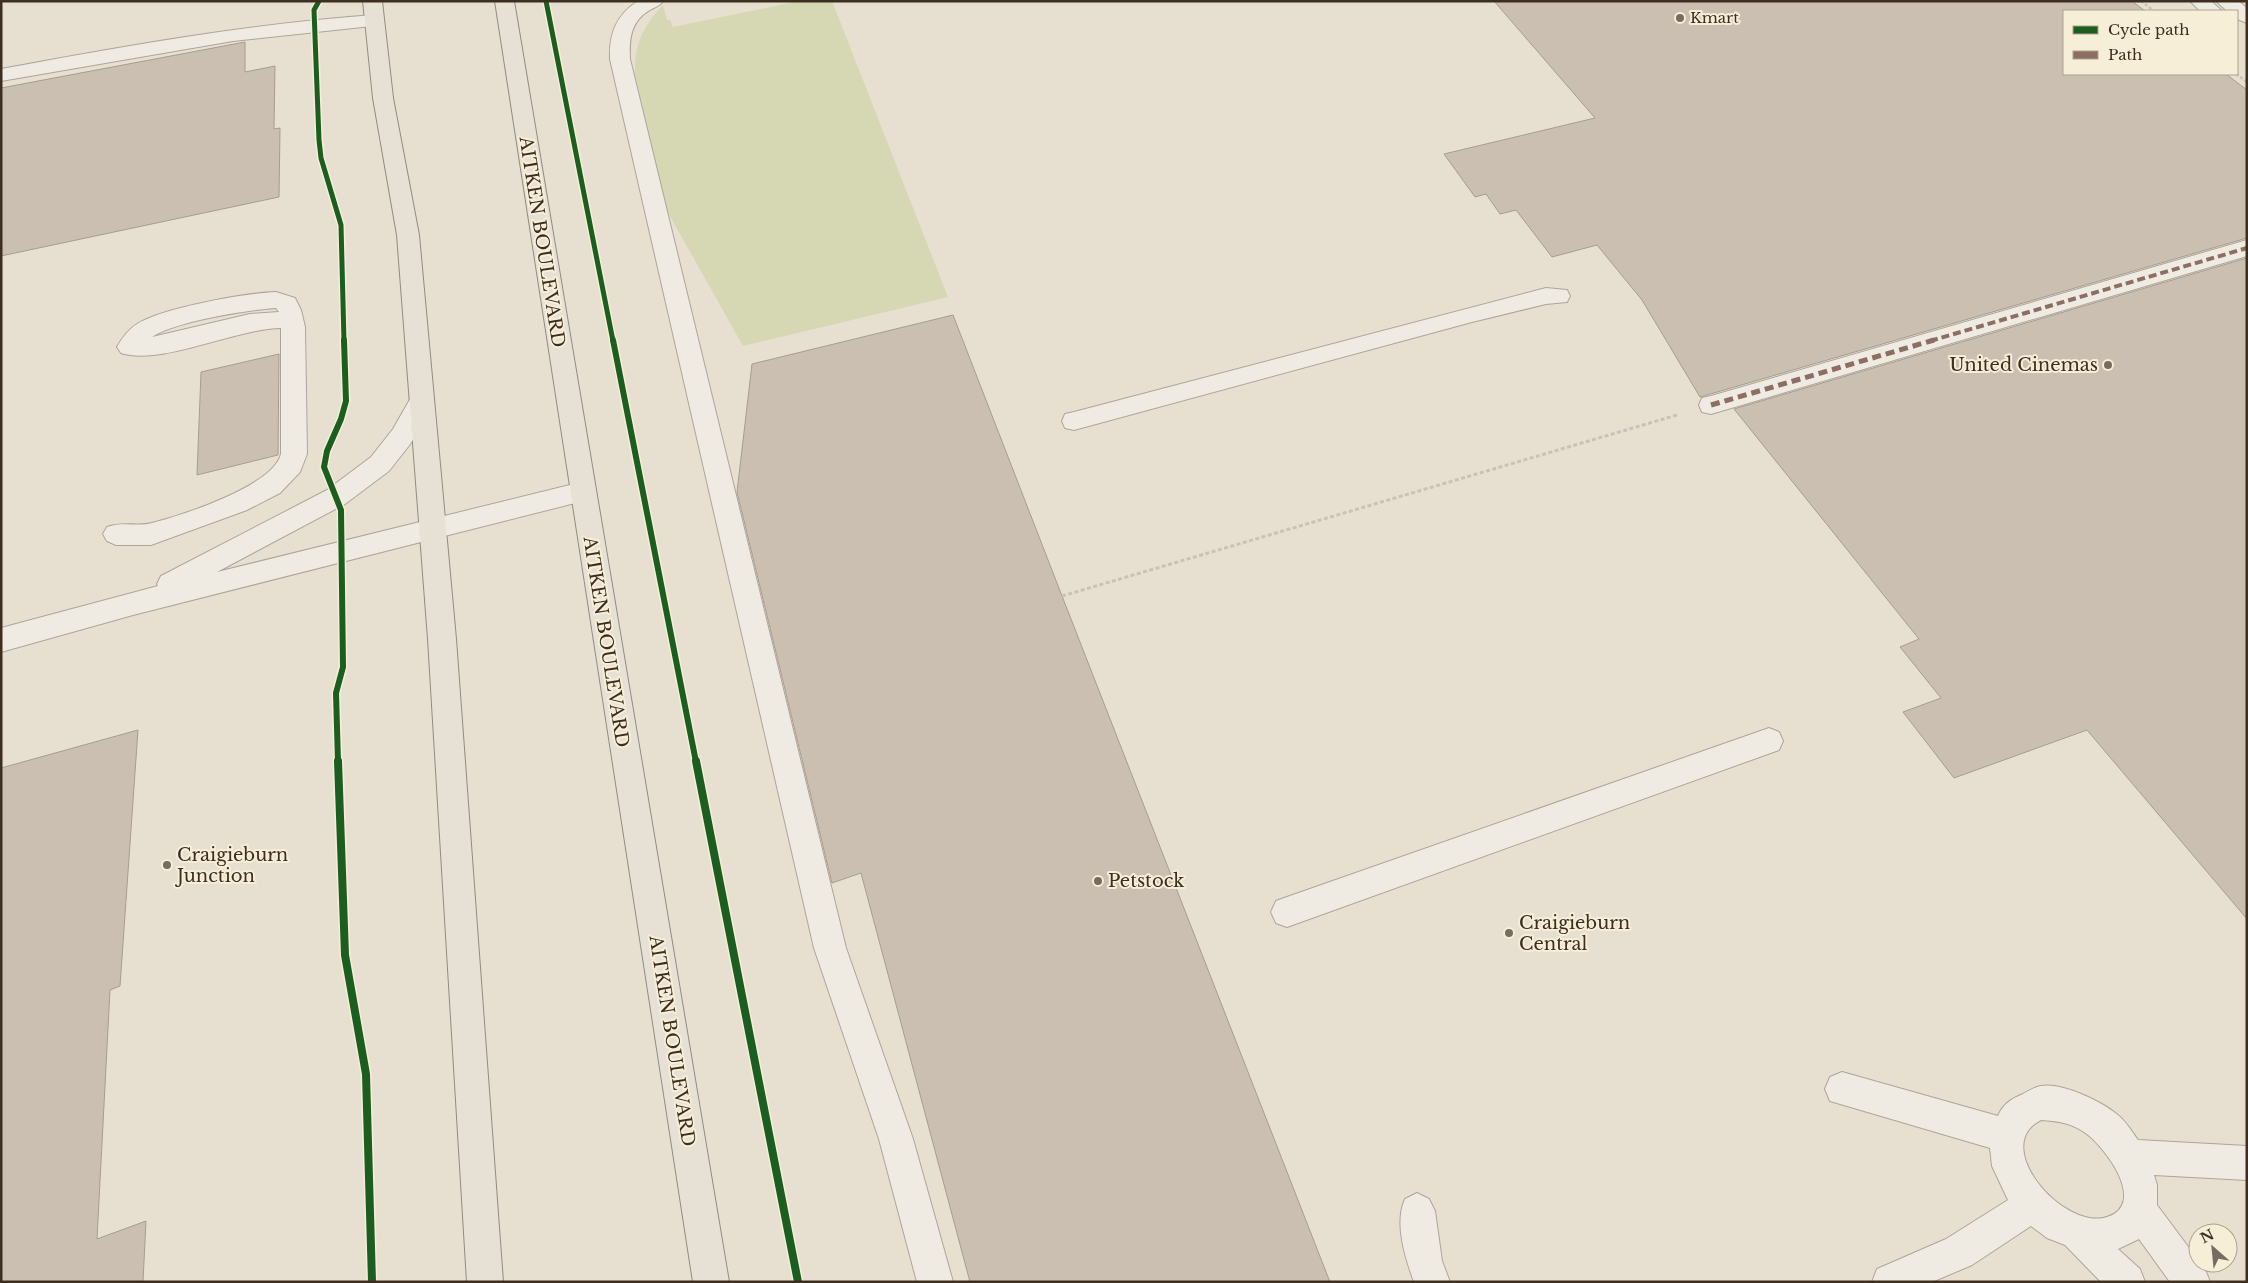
<svg xmlns="http://www.w3.org/2000/svg" width="2248" height="1283" font-family="'Libre Baskerville',serif">
	<style>
		.green { fill: #d6d7b3 }
		.building { fill: #cbbfb2; stroke: #a89c90 }
		.lines { fill: none; stroke-linecap: round; stroke-linejoin: round }
		.minor-casing { stroke: #ada599; stroke-width: 2 }
		.major-casing { stroke: #928b80; stroke-width: 2 }
		.path-far1 { stroke: #c8c2b9; stroke-width: 2.5; stroke-dasharray: 3 2; stroke-linecap: butt }
		.path { stroke: #c8c2b9; stroke-width: 3; stroke-dasharray: 4 2.5; stroke-linecap: butt }
		.minor { fill: #efebe3; fill-rule: evenodd }
		.major { fill: #e6e1d4; fill-rule: evenodd }
		.quiet-far1 { stroke: #8d6e63; stroke-width: 4; stroke-dasharray: 8 4; stroke-linecap: butt }
		.quiet { stroke: #8d6e63; stroke-width: 5; stroke-dasharray: 9 5; stroke-linecap: butt }
		.cycleway-far2-casing { stroke: #f7eed8; stroke-width: 8 }
		.cycleway-far1-casing { stroke: #f7eed8; stroke-width: 9 }
		.cycleway-casing { stroke: #f7eed8; stroke-width: 11 }
		.cycleway-far2 { stroke: #1b5e20; stroke-width: 5 }
		.cycleway-far1 { stroke: #1b5e20; stroke-width: 6 }
		.cycleway { stroke: #1b5e20; stroke-width: 8 }
		.poi-dot { fill: #786c5e; stroke: #f7eed8; stroke-width: 2 }
		.labels { text-anchor: middle; stroke-width: 4; stroke-linejoin: round; paint-order: stroke }
		.far-poi-label { font-size: 15px; fill: #3d2e20; stroke: #f7eed8; text-anchor: start }
		.street-label { font-size: 18px; fill: #3d2e20; stroke: #f7eed8 }
		.poi-label { font-size: 18px; fill: #3d2e20; stroke: #f7eed8; text-anchor: start }
	</style>
	<rect width="100%" height="100%" fill="#e7e0d1"/>
	<path class="green" d="M 799,1 L 832,1 L 948,297 L 743,346 L 666,209 L 635,74 C 634,45 643,26 663,5 L 667,20 L 670,20 L 673,27 Z"/>
	<g class="building">
		<path d="M 1494,1 L 2132,1 L 2145,11 L 2064,11 L 2064,74 L 2226,74 L 2247,90 L 2247,238 L 1700,397 L 1642,300 L 1597,245 L 1552,257 L 1516,210 L 1500,214 L 1486,194 L 1475,197 L 1444,154 L 1595,118 Z"/>
		<path d="M 245,42 L 245,72 L 275,66 L 274,129 L 280,128 L 279,197 L 1,256 L 1,88 Z"/>
		<path d="M 2247,258 L 2247,919 L 2087,730 L 1954,778 L 1903,712 L 1941,698 L 1900,647 L 1919,639 L 1734,409 Z"/>
		<path d="M 953,315 L 1062,596 L 1330,1282 L 970,1282 L 861,873 L 832,883 L 737,492 L 752,364 Z"/>
		<path d="M 279,354 L 278,455 L 197,475 L 201,372 Z"/>
		<path d="M 138,730 L 120,986 L 110,990 L 97,1239 L 146,1221 L 143,1282 L 1,1282 L 1,768 Z"/>
	</g>
	<g class="lines">
		<defs>
			<g id="minor">
				<path d="M 638,1 L 663,1 C 660,6 655,7 650,10 C 631,21 629,38 630,59 L 846,948 L 913,1139 L 953,1282 L 917,1282 L 879,1139 L 814,948 L 610,59 C 609,34 616,15 638,1 Z"/>
				<path d="M 2190,1 L 2211,1 L 2222,11 L 2200,11 Z"/>
				<path d="M 2216,1 L 2238,1 L 2247,8 L 2247,23 L 2237,19 L 2237,11 L 2227,11 Z"/>
				<path d="M 374,15 L 381,17 L 384,21 L 381,25 L 233,41 L 1,81 L 1,69 C 125,46 248,24 374,15 Z"/>
				<path d="M 2247,240 L 2247,256 L 1711,414 L 1702,412 L 1699,405 L 1702,398 L 1711,396 Z"/>
				<path d="M 1546,288 L 1567,290 L 1570,296 L 1567,302 L 1546,304 L 1472,322 L 1074,430 L 1065,428 L 1062,421 L 1065,414 L 1074,412 Z"/>
				<path d="M 276,292 L 295,298 L 301,310 L 305,327 L 307,454 L 300,472 L 280,493 L 247,510 L 151,545 L 116,545 L 107,541 L 103,534 L 107,527 C 122,521 138,527 152,523 C 183,515 273,486 281,454 L 281,328 C 234,329 161,366 121,353 L 117,347 C 122,338 128,330 137,324 C 162,308 245,293 276,292 ZM 276,308 L 279,312 L 250,314 L 152,337 C 174,322 247,310 276,308 Z"/>
				<path d="M 422,392 L 431,394 L 434,401 L 411,443 L 389,471 L 345,504 L 217,572 L 582,482 L 591,485 L 595,492 L 591,499 L 133,615 L 1,652 L 1,628 L 158,586 L 157,584 L 161,576 L 327,490 L 371,457 L 393,429 L 413,394 Z"/>
				<path d="M 1769,728 L 1779,732 L 1783,741 L 1779,750 L 1287,927 L 1276,923 L 1271,912 L 1276,901 L 1287,897 Z"/>
				<path d="M 1842,1072 L 1998,1116 C 2003,1104 2011,1099 2023,1094 C 2028,1091 2035,1087 2041,1086 C 2062,1082 2103,1102 2119,1116 C 2127,1123 2132,1132 2138,1140 L 2247,1146 L 2247,1180 L 2154,1175 L 2157,1185 L 2157,1205 L 2198,1260 L 2198,1263 L 2205,1269 L 2210,1282 L 2170,1282 L 2139,1239 L 2118,1249 L 2140,1269 L 2145,1282 L 2101,1282 L 2065,1245 L 2047,1238 L 2031,1226 L 1972,1265 L 1932,1282 L 1872,1282 L 1877,1269 L 1946,1239 L 2008,1200 L 1992,1166 L 1990,1148 L 1830,1101 L 1825,1089 L 1830,1077 ZM 2041,1120 C 2057,1121 2071,1123 2084,1132 C 2105,1146 2148,1204 2107,1217 C 2064,1231 1989,1146 2041,1120 Z"/>
				<path d="M 1417,1193 L 1429,1199 L 1435,1211 L 1442,1261 L 1450,1282 L 1414,1282 C 1405,1257 1394,1223 1405,1199 Z"/>
			</g>
			<g id="major">
				<path d="M 363,1 L 382,1 L 393,98 L 419,235 L 456,639 L 503,1282 L 467,1282 L 428,639 L 397,235 L 373,98 Z"/>
				<path d="M 495,1 L 514,1 L 729,1282 L 693,1282 Z"/>
			</g>
		</defs>
		<use href="#minor" class="minor-casing"/>
		<use href="#major" class="major-casing"/>
		<g class="path-far1">
			<path d="M 2141,1 L 2154,11"/>
			<path d="M 2236,74 L 2247,82"/>
		</g>
		<path class="path" d="M 1062,596 L 1677,415"/>
		<use href="#minor" class="minor"/>
		<use href="#major" class="major"/>
		<path class="quiet-far1" d="M 1930,341 L 2247,248"/>
		<path class="quiet" d="M 1711,405 L 1934,340"/>
		<defs>
			<g id="cycleway-far2">
				<path d="M 319,1 L 314,10 L 319,140 L 321,158 L 341,225 L 344,341"/>
				<path d="M 546,1 L 613,341"/>
			</g>
			<g id="cycleway-far1">
				<path d="M 613,340 L 696,762"/>
				<path d="M 338,762 L 336,693 L 343,667 L 341,510 L 324,467 L 327,451 L 341,419 L 346,401 L 344,340"/>
			</g>
			<g id="cycleway">
				<path d="M 338,761 L 345,955 L 366,1074 L 372,1282"/>
				<path d="M 696,761 L 798,1282"/>
			</g>
		</defs>
		<use href="#cycleway-far2" class="cycleway-far2-casing"/>
		<use href="#cycleway-far1" class="cycleway-far1-casing"/>
		<use href="#cycleway" class="cycleway-casing"/>
		<use href="#cycleway-far2" class="cycleway-far2"/>
		<use href="#cycleway-far1" class="cycleway-far1"/>
		<use href="#cycleway" class="cycleway"/>
	</g>
	<g class="poi-dot">
		<circle cx="1680" cy="18" r="5"/>
		<circle cx="2108" cy="365" r="5"/>
		<circle cx="167" cy="865" r="5"/>
		<circle cx="1098" cy="881" r="5"/>
		<circle cx="1509" cy="933" r="5"/>
	</g>
	<g class="labels">
		<g class="far-poi-label">
			<text x="1690" y="23">Kmart</text>
		</g>
		<g class="street-label">
			<text transform="translate(542 242) rotate(81)" y="6">AITKEN BOULEVARD</text>
			<text transform="translate(606 642) rotate(81)" y="6">AITKEN BOULEVARD</text>
			<text transform="translate(672 1041) rotate(81)" y="6">AITKEN BOULEVARD</text>
		</g>
		<g class="poi-label">
			<text x="2098" y="371" text-anchor="end">United Cinemas</text>
			<text x="177" y="861">Craigieburn<tspan x="177" dy="21">Junction</tspan></text>
			<text x="1108" y="887">Petstock</text>
			<text x="1519" y="929">Craigieburn<tspan x="1519" dy="21">Central</tspan></text>
		</g>
	</g>
	<rect width="2248" height="1283" fill="none" stroke="#3d2e20" stroke-width="5"/>
	<rect x="2063" y="10" width="175" height="65" fill="#f7eed8" stroke="#ada18e"/>
	<rect x="2073" y="26" width="25" height="8" fill="#1b5e20" stroke="#ada18e"/>
	<text x="2108" y="35" font-size="15" fill="#3d2e20">Cycle path</text>
	<rect x="2073" y="51" width="25" height="8" fill="#8d6e63" stroke="#ada18e"/>
	<text x="2108" y="60" font-size="15" fill="#3d2e20">Path</text>
	<g transform="translate(2213 1248) rotate(333)"><circle r="24" fill="#f7eed8" stroke="#ada18e"/>
	<path d="M0-4L9 19L0 12L-9 19Z" fill="#786c5e"/>
	<text y="-8" font-size="14" font-weight="bold" text-anchor="middle" fill="#3d2e20">N</text>
	</g>
</svg>
